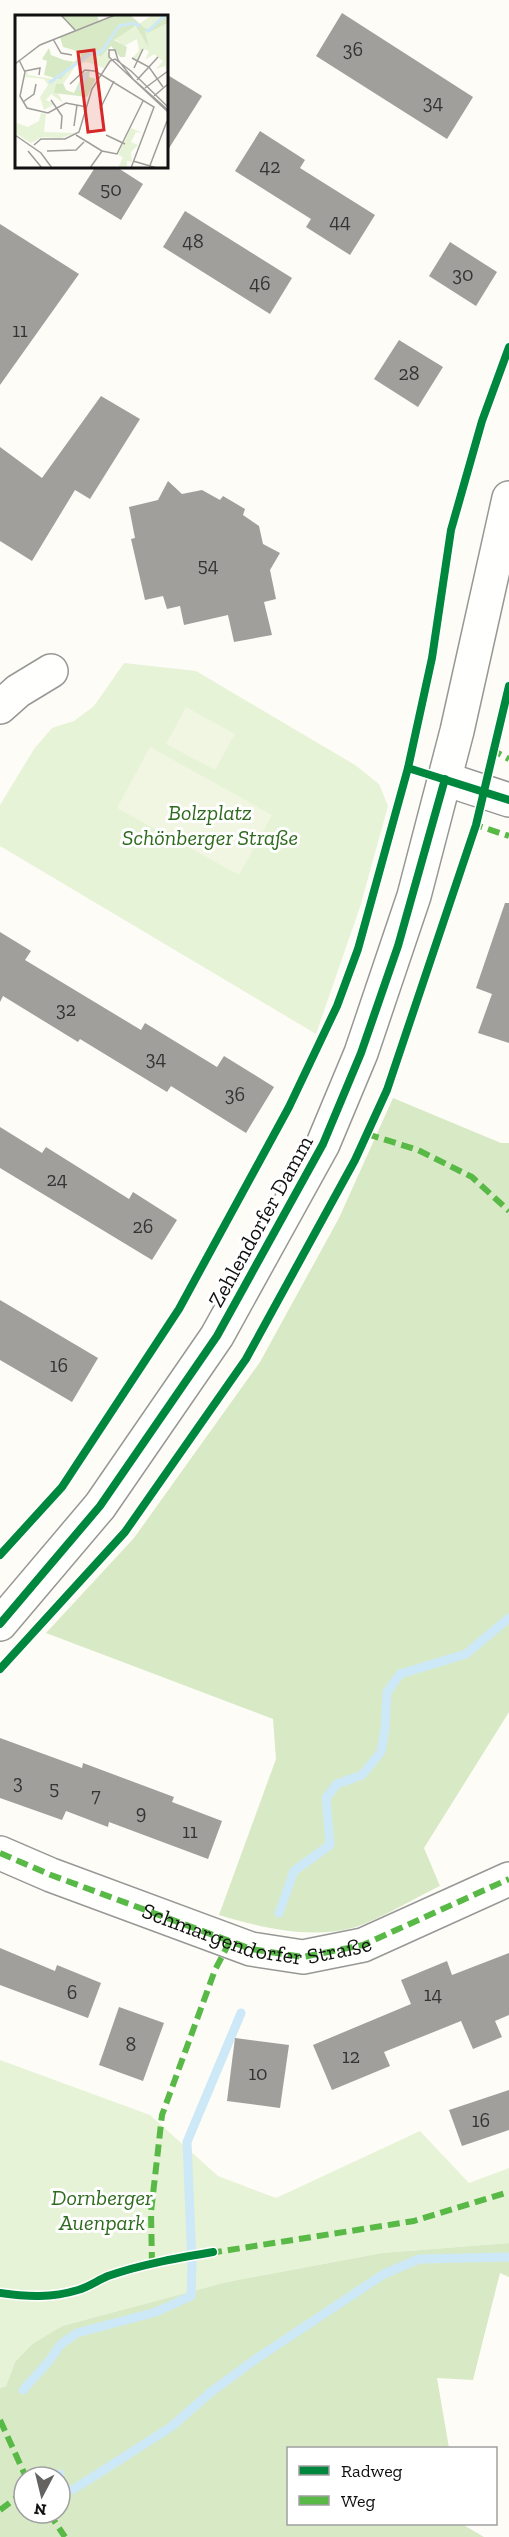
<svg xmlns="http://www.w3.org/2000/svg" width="509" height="2537" font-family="'Zilla Slab',serif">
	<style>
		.green { fill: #e7f3d7 }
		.forest { fill: #d8eac5; fill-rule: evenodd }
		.pitch { fill: #f0f6e1 }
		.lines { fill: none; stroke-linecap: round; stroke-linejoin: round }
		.stream { stroke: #cde8f7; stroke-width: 9 }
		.building { fill: #a19f9c }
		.minor-casing { stroke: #979795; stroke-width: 36 }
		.minor { stroke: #fffffe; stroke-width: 33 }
		.quiet { stroke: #58b947; stroke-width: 6; stroke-dasharray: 12 6; stroke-linecap: butt }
		.cycleway-casing { stroke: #fff; stroke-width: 11 }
		.cycleway { stroke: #00873e; stroke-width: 8 }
		.labels { text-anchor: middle; stroke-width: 6; stroke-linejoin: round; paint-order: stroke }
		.number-label { font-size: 20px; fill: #353434 }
		.park-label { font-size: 22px; font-style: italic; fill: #2f6b1f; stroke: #fff }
		.street-label { font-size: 22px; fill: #111; stroke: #fff }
		.inset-river { fill: none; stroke: #cde8f7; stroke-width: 3 }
		.inset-road { fill: none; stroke: #9f9e9b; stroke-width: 1.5 }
		.view { fill: #d62828; fill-opacity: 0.15; stroke: #d62828; stroke-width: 3 }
		.inset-edge { fill: none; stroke: #111; stroke-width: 3 }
	</style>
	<rect width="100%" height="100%" fill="#fdfcf7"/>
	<g class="green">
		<path d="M 124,663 L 196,671 L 355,765 L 379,784 L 388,806 L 360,907 L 316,1034 L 0,846 L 0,805 L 34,749 L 52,728 L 74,721 L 94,706 Z"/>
		<path d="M 0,2060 L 150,2115 L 218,2176 L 276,2198 L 420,2131 L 469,2183 L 509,2168 L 509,2243 L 382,2253 L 227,2282 L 62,2326 L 32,2344 L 15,2362 L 6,2386 L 0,2388 Z"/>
	</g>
	<g class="forest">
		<path d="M 393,1098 L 501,1143 L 509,1143 L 509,1712 L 424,1848 L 440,1886 C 415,1898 380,1919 356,1927 C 311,1940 262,1928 219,1915 L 276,1759 L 273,1719 L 46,1633 L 134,1538 L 260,1362 L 339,1218 Z"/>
		<path d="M 509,2243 L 509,2277 L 500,2273 L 473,2380 L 437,2378 L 449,2448 L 288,2448 L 288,2524 L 462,2524 L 484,2537 L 0,2537 L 0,2388 L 6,2386 L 15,2362 L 32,2344 L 62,2326 L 227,2282 L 382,2253 ZM 24,2477 L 60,2477 L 60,2513 L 24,2513 Z"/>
	</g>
	<g class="pitch">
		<path d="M 186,707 L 235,734 L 215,770 L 166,744 Z"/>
		<path d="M 150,747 L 272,815 L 239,875 L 117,808 Z"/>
	</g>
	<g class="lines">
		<g class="stream">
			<path d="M 279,1913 L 294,1871 L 330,1845 L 326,1798 L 337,1784 L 362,1775 L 381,1752 L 385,1729 L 387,1692 L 400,1674 L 466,1654 L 509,1618"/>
			<path d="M 23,2390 L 49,2361 L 61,2344 L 77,2333 L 156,2312 L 191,2296 L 192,2263 L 187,2142 L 241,2013"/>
			<path d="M 58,2477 L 60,2474"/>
			<path d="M 60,2493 L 74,2489 L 171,2427 L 211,2392 L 256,2359 L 384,2274 L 419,2259 L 509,2257"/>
		</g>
	</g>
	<g class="building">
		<path d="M 342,13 L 473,97 L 447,139 L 316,56 Z"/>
		<path d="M 166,74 L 202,96 L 166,153 Z"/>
		<path d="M 260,131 L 305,160 L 300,168 L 375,215 L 350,255 L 306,227 L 311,219 L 235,171 Z"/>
		<path d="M 96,166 L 115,166 L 143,184 L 121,220 L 78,194 Z"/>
		<path d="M 185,211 L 292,278 L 270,314 L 163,247 Z"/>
		<path d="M 0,224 L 79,274 L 0,385 Z"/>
		<path d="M 450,242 L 497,272 L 476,306 L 429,276 Z"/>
		<path d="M 399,340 L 443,367 L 418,407 L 374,379 Z"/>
		<path d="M 101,396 L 140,419 L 90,499 L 75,490 L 32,561 L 0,541 L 0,447 L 42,478 Z"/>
		<path d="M 168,481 L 182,494 L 202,490 L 220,500 L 223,496 L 245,509 L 243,515 L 259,526 L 263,544 L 280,553 L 270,570 L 276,599 L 264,602 L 272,635 L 234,642 L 228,615 L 184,625 L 180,606 L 167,609 L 163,596 L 145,600 L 131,539 L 135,538 L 129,507 L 158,500 Z"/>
		<path d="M 505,903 L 509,903 L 509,1043 L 478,1033 L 492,994 L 476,988 Z"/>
		<path d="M 0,932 L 31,951 L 25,960 L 141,1030 L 145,1023 L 217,1067 L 224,1056 L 274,1087 L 246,1133 L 171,1086 L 167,1092 L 80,1039 L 78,1042 L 3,996 L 0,1002 Z"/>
		<path d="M 0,1127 L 42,1153 L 46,1147 L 129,1199 L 133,1192 L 177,1220 L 152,1260 L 0,1168 Z"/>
		<path d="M 0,1300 L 98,1358 L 72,1402 L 0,1360 Z"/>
		<path d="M 0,1738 L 82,1768 L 83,1763 L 174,1797 L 172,1802 L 222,1821 L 208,1859 L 109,1822 L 108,1827 L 66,1811 L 62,1820 L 0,1798 Z"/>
		<path d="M 0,1948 L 55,1971 L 57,1965 L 101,1983 L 88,2018 L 0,1985 Z"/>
		<path d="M 509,1953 L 509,2015 L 495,2021 L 502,2037 L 473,2049 L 461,2021 L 384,2052 L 390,2066 L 332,2090 L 313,2045 L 411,2004 L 401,1980 L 447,1961 L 452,1975 Z"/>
		<path d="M 119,2007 L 164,2023 L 143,2081 L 99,2065 Z"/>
		<path d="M 235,2038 L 289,2045 L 280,2108 L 227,2101 Z"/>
		<path d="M 509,2090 L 509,2130 L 462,2146 L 449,2110 Z"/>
	</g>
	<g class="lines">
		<defs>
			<g id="minor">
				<path d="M 0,707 L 18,691 L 51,671"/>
				<path d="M 445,779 L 509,800"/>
				<path d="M 0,1624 L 100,1506 L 217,1336 L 323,1144 L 361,1053 L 414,896 L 457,731 L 509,498"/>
				<path id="s1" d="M 0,1853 L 51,1875 L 251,1949 L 303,1957 L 363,1945 L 509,1879"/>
			</g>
		</defs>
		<use href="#minor" class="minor-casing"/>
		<use href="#minor" class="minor"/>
		<g class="quiet">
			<path d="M 495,747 L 494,751 L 509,759"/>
			<path d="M 474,830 L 476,825 L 509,836"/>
			<path d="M 367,1134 L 418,1150 L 472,1177 L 509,1211"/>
			<path d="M 0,1853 L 51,1875 L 251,1949 L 303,1957 L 363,1945 L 509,1879"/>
			<path d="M 210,2253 L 414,2221 L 509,2192"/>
			<path d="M 152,2264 L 151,2212 L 162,2115 L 215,1970 L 230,1941"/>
			<path d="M 0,2420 L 26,2477"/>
			<path d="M 0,2510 L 24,2492"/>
			<path d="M 49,2513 L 65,2537"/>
		</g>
		<defs>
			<g id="cycleway">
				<path d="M 408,768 L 509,800"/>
				<path d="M 0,1555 L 62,1487 L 179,1309 L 289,1107 L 337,1006 L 358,949 L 408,768 L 432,658 L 451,530 L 482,421 L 509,347"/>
				<path d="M 0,1624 L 100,1506 L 217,1336 L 323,1144 L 361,1053 L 398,946 L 445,779"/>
				<path d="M 0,1669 L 125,1532 L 246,1359 L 355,1160 L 387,1090 L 476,825 L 509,686"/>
				<path d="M 0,2293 C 27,2297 52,2298 78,2290 C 89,2287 98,2280 108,2276 C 142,2264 178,2258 213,2252"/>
			</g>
		</defs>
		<use href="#cycleway" class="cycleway-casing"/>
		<use href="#cycleway" class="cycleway"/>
	</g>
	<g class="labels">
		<g class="number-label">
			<text x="353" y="56">36</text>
			<text x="433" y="109">34</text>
			<text x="270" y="173">42</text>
			<text x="111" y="196">50</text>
			<text x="340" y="228">44</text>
			<text x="193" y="248">48</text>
			<text x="463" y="281">30</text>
			<text x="260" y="290">46</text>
			<text x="20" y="337">11</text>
			<text x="409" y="380">28</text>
			<text x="208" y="572">54</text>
			<text x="66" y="1016">32</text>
			<text x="156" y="1065">34</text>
			<text x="235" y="1101">36</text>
			<text x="57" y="1186">24</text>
			<text x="143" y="1233">26</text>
			<text x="59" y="1372">16</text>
			<text x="18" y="1789">3</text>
			<text x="54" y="1795">5</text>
			<text x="96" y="1802">7</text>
			<text x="141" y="1819">9</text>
			<text x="190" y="1838">11</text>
			<text x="72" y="1999">6</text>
			<text x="433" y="2001">14</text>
			<text x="131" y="2051">8</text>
			<text x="351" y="2063">12</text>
			<text x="258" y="2080">10</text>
			<text x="481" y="2127">16</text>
		</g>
		<g class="park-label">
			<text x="210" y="820">Bolzplatz<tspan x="210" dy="25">Schönberger Straße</tspan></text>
			<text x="102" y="2205">Dornberger<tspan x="102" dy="25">Auenpark</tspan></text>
		</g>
		<g class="street-label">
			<text transform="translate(260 1221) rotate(-61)" y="8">Zehlendorfer Damm</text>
			<text dy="8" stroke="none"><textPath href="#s1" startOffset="272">Schmargendorfer Straße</textPath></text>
		</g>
	</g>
	<g transform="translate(15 15)">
		<rect width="153" height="153" fill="#fdfcf7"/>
		<path d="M 137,0 L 150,0 L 133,16 L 131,14 L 133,18 L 153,8 L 153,58 L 150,51 L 141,54 L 148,46 L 139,39 L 130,45 L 134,36 L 128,34 L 123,44 L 117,43 L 124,36 L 122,24 L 109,31 L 100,24 L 122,11 L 134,32 L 124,9 ZM 92,36 L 96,44 L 89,53 L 72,47 L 61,50 L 49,68 L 44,68 L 43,78 L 48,88 L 36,79 L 31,85 L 39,89 L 29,95 L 25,82 L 33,70 L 29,64 L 10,62 L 12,55 L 13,60 L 46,65 L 57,49 L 80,39 L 86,42 ZM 26,98 L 31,99 L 29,117 L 61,118 L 46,123 L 27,122 L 16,128 L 0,118 L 2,108 L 13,112 L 24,106 ZM 116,113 L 128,118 L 121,117 L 116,127 L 123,130 L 116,137 L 117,147 L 112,146 L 112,153 L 103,153 L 108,142 L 103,140 Z" fill="#e7f3d7"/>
		<path d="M 47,0 L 82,0 L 84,6 L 60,15 ZM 100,0 L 115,0 L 133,16 L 150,0 L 153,8 L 133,18 L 130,16 L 134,33 L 121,11 L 99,25 L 112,32 L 110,42 L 105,42 L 96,31 L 86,42 L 80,39 L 57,49 L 46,65 L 29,60 L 32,46 L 27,44 L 34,33 L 36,40 L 49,45 L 59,47 L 66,41 L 65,37 L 48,32 L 45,22 ZM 75,55 L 74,62 L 81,64 L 72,82 L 39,78 L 41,69 L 48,68 L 51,75 L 59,78 L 68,58 Z" fill="#d8eac5"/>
		<path class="inset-river" d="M 131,14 L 133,16 L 150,0M 80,39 L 87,36 L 104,11 L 118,8 L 125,11M 34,68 L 78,37M 64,75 L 72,58"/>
		<path class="inset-road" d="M 46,0 L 60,15M 38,24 L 46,38 L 57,40M 117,43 L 134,52 L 148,72M 4,45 L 10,57 L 5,81 L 12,93 L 33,98 L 51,88 L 72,92M 95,46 L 100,44 L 116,56 L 153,92M 0,49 L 25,30 L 100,0M 119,53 L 128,34M 10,56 L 25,53 L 24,60M 122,65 L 143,42M 55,69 L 70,55 L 80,56 L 139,92 L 116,153M 130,73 L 153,56M 139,81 L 153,69M 36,85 L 47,101 L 46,114M 8,87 L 19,79 L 21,69M 85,94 L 99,66M 153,95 L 118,64 L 103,45 L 100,35 L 94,35 L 94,42 L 153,97M 59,111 L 62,90M 0,120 L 26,138 L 37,153M 61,120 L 87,136 L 102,139 L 128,86M 91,120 L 110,129M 19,130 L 26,124 L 50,124 L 64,117 L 77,74 L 95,46M 13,136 L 27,153M 32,136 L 61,135 L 69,127M 118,146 L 142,153M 75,153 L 87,136M 134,153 L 152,106"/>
		<path class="view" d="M 79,35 L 89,115 L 73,117 L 63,37 Z"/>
		<rect width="153" height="153" class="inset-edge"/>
	</g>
	<rect x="287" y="2447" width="210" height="78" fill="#ffffff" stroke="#a0a0a0" stroke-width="1.5"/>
	<rect x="299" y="2466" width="30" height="9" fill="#00873e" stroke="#a0a0a0" stroke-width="1.5"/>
	<text x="341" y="2477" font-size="18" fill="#111111">Radweg</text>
	<rect x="299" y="2496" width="30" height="9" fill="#58b947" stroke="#a0a0a0" stroke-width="1.5"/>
	<text x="341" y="2507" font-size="18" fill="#111111">Weg</text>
	<g transform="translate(42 2495) rotate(187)"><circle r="28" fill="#ffffff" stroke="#a0a0a0" stroke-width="1.5"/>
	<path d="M0-4.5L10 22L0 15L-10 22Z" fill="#646362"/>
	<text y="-9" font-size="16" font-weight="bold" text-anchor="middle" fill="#111111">N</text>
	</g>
</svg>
